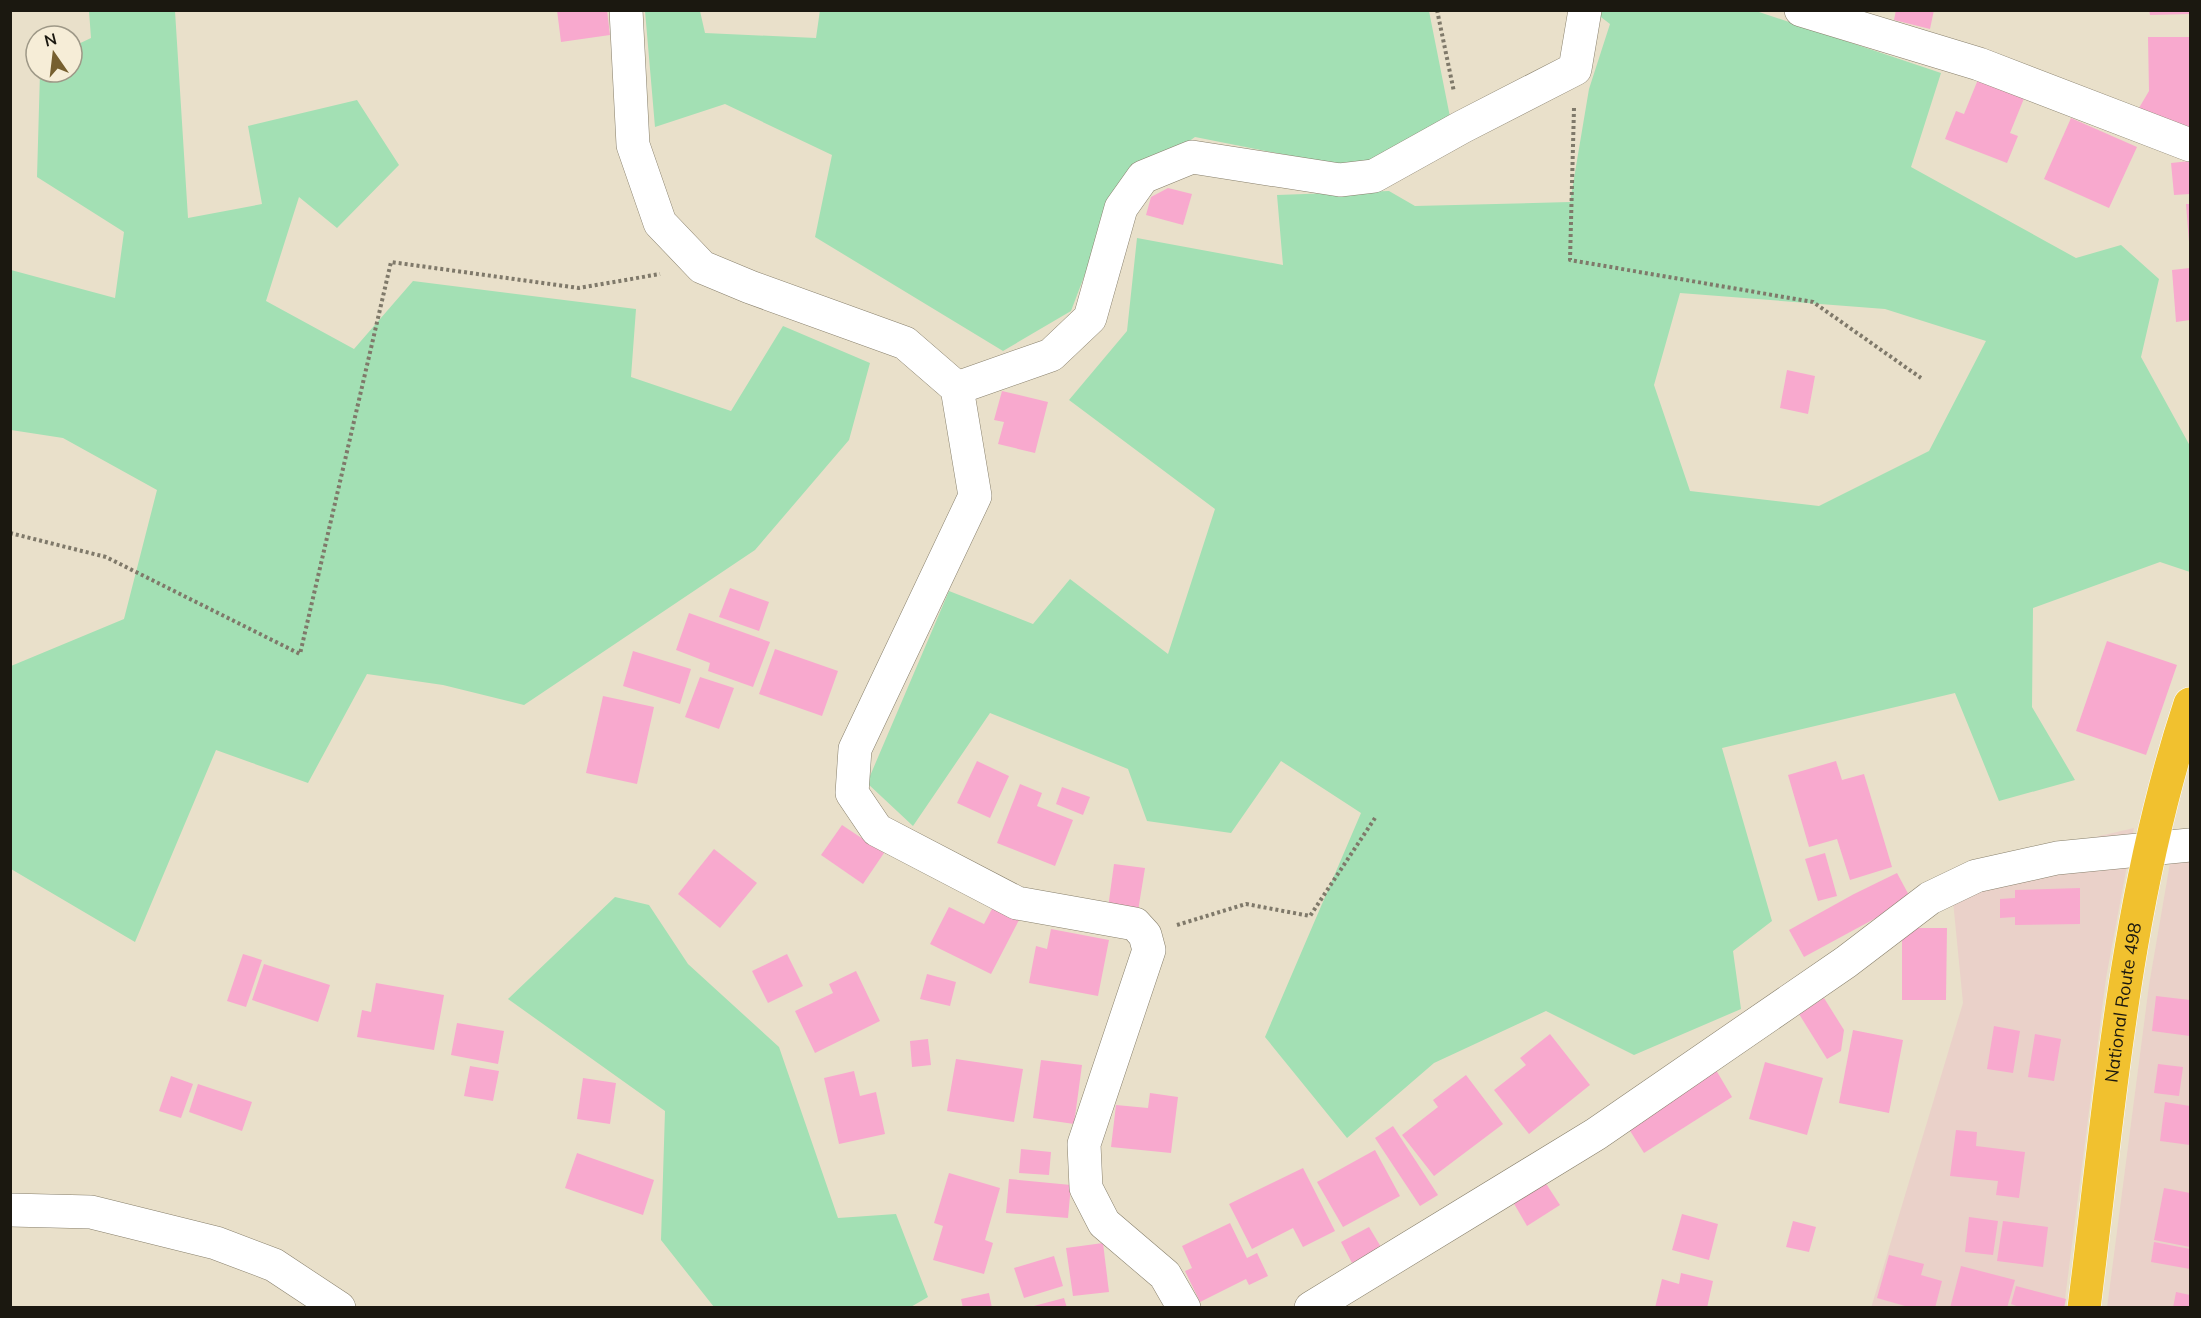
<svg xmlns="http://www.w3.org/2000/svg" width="2201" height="1318" font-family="Mulish,sans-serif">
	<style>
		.commercial { fill: #ead1c9 }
		.green { fill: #a3e0b4; fill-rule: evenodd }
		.building { fill: #f8a9ce }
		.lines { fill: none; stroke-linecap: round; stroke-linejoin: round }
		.minor-casing { stroke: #877f6b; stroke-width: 34 }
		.highway-casing { stroke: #fff; stroke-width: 34 }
		.path { stroke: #7f796a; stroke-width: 4; stroke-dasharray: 3 3; stroke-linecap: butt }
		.minor { stroke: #fff; stroke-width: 33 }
		.highway { stroke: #f1c12f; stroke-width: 33 }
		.labels { text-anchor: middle; stroke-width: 4.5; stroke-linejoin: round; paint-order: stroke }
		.street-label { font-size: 18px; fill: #1b1810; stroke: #f6edd7 }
	</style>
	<rect width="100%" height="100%" fill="#e9e0ca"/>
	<g class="commercial">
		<path d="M 2134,828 L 2106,978 L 2064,1307 L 1871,1308 L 1963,1003 L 1953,901 L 1967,867 Z"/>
		<path d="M 2171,857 L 2190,862 L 2190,1307 L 2107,1308 L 2149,985 Z"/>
	</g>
	<g class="green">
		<path d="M 820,10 L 1429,11 L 1451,122 L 1357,169 L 1195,137 L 1115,195 L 1071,311 L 1003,351 L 815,237 L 832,155 L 725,104 L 655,127 L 645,11 L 700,11 L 705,33 L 816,38 Z"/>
		<path d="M 89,11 L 175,11 L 188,218 L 262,204 L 248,126 L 357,100 L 399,165 L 337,228 L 299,197 L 266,301 L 354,349 L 413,281 L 636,309 L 631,377 L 731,411 L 783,326 L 870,363 L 849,440 L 755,550 L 524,705 L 443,685 L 367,674 L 308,783 L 216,750 L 135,942 L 11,869 L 11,666 L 124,619 L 157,490 L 63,438 L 11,430 L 11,270 L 115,298 L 124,232 L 37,177 L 40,72 L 72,72 L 72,47 L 91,38 Z"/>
		<path d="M 1593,11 L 1756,11 L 1941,73 L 1911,167 L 2076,258 L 2121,245 L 2159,279 L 2141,357 L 2190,446 L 2190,572 L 2160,562 L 2033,608 L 2032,707 L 2075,780 L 1999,801 L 1955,693 L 1722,748 L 1772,921 L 1733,951 L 1741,1009 L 1634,1055 L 1546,1011 L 1434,1063 L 1347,1138 L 1265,1037 L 1361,813 L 1281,761 L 1231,833 L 1147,821 L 1128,769 L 990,713 L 913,826 L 867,783 L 949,591 L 1033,624 L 1070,579 L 1168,654 L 1215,509 L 1069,400 L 1127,331 L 1137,238 L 1283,265 L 1277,195 L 1389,191 L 1415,206 L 1570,202 L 1589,89 L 1610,24 ZM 1680,293 L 1885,309 L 1986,341 L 1929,451 L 1819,506 L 1690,491 L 1654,385 Z"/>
		<path d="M 615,897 L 649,905 L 688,964 L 779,1047 L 838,1218 L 896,1214 L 928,1297 L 909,1308 L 714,1307 L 661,1240 L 665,1111 L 508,999 Z"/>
	</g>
	<g class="building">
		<path d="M 557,10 L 607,10 L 610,35 L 561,42 Z"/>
		<path d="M 1896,10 L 1934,10 L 1930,29 L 1894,20 Z"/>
		<path d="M 2149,10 L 2190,10 L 2190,14 L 2150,15 Z"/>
		<path d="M 2148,37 L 2190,37 L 2190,128 L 2176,128 L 2139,108 L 2149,91 Z"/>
		<path d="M 1979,77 L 2025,96 L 2010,133 L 2018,136 L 2007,163 L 1945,139 L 1956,111 L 1964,114 Z"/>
		<path d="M 2071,118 L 2137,147 L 2109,208 L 2044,179 Z"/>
		<path d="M 2190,161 L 2190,194 L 2174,195 L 2171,163 Z"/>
		<path d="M 1168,188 L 1192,194 L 1183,225 L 1146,215 L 1151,197 Z"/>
		<path d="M 2186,204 L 2190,204 L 2190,242 L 2189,242 Z"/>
		<path d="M 2190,268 L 2190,320 L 2176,322 L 2172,270 Z"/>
		<path d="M 1787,370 L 1815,376 L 1808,414 L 1780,408 Z"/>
		<path d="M 1002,391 L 1048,402 L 1035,453 L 998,444 L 1004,422 L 994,420 Z"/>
		<path d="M 730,588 L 769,602 L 759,631 L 719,617 Z"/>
		<path d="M 689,613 L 770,642 L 753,687 L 708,671 L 710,663 L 676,650 Z"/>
		<path d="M 2107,641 L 2177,665 L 2146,755 L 2076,731 Z"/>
		<path d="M 775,649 L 838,671 L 822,716 L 759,694 Z"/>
		<path d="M 633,651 L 691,669 L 680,704 L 623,686 Z"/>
		<path d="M 700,677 L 734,688 L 719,729 L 685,717 Z"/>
		<path d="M 603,696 L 654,707 L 637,784 L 586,773 Z"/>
		<path d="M 977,761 L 1009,776 L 990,818 L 957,803 Z"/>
		<path d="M 1836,761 L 1842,780 L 1864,774 L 1892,867 L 1850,880 L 1837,839 L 1809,847 L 1788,775 Z"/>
		<path d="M 1020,784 L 1042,793 L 1037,806 L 1073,820 L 1055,866 L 997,843 Z"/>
		<path d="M 1062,787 L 1090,797 L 1083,815 L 1056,804 Z"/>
		<path d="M 842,825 L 884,853 L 863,884 L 821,855 Z"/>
		<path d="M 714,849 L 757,883 L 720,928 L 678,894 Z"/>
		<path d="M 1825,853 L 1837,896 L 1818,901 L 1805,859 Z"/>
		<path d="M 1114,864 L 1145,868 L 1138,911 L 1108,908 Z"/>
		<path d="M 1897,873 L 1911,899 L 1804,957 L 1789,930 L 1854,894 Z"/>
		<path d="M 2080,888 L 2080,924 L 2015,925 L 2015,917 L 2000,918 L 2000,899 L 2015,898 L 2015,890 Z"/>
		<path d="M 949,907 L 984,924 L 993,907 L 1019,920 L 991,974 L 930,944 Z"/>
		<path d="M 1902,928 L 1947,928 L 1946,1000 L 1902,1000 Z"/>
		<path d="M 1051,929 L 1109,940 L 1098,996 L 1029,983 L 1036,946 L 1047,949 Z"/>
		<path d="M 243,954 L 262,960 L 246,1007 L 227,1001 Z"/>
		<path d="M 787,954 L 803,986 L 768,1003 L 752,971 Z"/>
		<path d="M 264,964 L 330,985 L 318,1022 L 252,1000 Z"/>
		<path d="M 856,971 L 880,1021 L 815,1053 L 795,1011 L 833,993 L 829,984 Z"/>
		<path d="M 927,974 L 956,982 L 950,1006 L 920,999 Z"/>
		<path d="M 376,983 L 444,995 L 434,1050 L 357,1037 L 362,1010 L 371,1012 Z"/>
		<path d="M 2156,996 L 2190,1000 L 2190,1036 L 2152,1031 Z"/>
		<path d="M 1824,998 L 1844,1030 L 1841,1051 L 1827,1059 L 1799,1014 Z"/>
		<path d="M 457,1023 L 504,1031 L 498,1064 L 451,1055 Z"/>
		<path d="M 1994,1026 L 2020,1031 L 2013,1073 L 1987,1069 Z"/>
		<path d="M 1853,1030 L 1903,1040 L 1889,1113 L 1839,1103 Z"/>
		<path d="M 1550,1034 L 1590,1085 L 1529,1134 L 1494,1090 L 1526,1065 L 1520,1058 Z"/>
		<path d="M 2035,1034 L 2061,1039 L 2054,1081 L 2028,1077 Z"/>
		<path d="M 928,1039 L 931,1065 L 912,1067 L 910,1041 Z"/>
		<path d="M 956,1059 L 1023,1069 L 1014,1122 L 947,1111 Z"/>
		<path d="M 1041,1060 L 1082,1065 L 1074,1124 L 1033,1118 Z"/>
		<path d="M 1765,1062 L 1823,1078 L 1807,1135 L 1749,1119 Z"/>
		<path d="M 2158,1064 L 2183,1067 L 2179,1096 L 2154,1093 Z"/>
		<path d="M 470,1066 L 499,1071 L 493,1101 L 464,1096 Z"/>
		<path d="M 1716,1070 L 1732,1097 L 1644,1153 L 1627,1126 Z"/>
		<path d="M 854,1071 L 860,1096 L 876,1092 L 885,1134 L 839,1144 L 824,1078 Z"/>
		<path d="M 1466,1075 L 1503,1124 L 1434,1176 L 1402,1135 L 1438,1107 L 1433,1100 Z"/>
		<path d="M 171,1076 L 193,1084 L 181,1118 L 159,1111 Z"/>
		<path d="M 583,1078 L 616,1083 L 610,1124 L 577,1119 Z"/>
		<path d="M 198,1084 L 252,1102 L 242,1131 L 189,1112 Z"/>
		<path d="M 1150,1093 L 1178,1097 L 1171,1153 L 1111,1147 L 1116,1105 L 1148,1108 Z"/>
		<path d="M 2165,1102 L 2190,1106 L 2190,1145 L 2160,1141 Z"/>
		<path d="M 1393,1126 L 1438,1195 L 1420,1206 L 1375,1138 Z"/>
		<path d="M 1956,1130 L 1977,1132 L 1976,1146 L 2025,1152 L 2019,1198 L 1996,1195 L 1998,1181 L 1950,1176 Z"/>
		<path d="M 1021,1149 L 1051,1152 L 1049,1175 L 1019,1173 Z"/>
		<path d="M 1375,1150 L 1400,1196 L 1343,1227 L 1317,1182 Z"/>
		<path d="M 577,1153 L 654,1180 L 643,1215 L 565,1188 Z"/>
		<path d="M 1303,1168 L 1335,1231 L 1303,1247 L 1293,1228 L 1252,1249 L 1229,1204 Z"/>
		<path d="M 949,1173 L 1000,1188 L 985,1240 L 993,1243 L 984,1274 L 933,1260 L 943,1226 L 934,1223 Z"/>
		<path d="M 1009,1179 L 1071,1185 L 1068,1218 L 1006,1213 Z"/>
		<path d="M 1545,1182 L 1560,1205 L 1527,1226 L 1513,1202 Z"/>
		<path d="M 2164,1188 L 2190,1193 L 2190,1247 L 2154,1240 Z"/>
		<path d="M 1682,1214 L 1718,1224 L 1709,1260 L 1672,1250 Z"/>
		<path d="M 1969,1217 L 1998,1221 L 1993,1255 L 1965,1252 Z"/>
		<path d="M 1793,1221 L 1816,1227 L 1809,1252 L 1786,1247 Z"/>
		<path d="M 2003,1221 L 2048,1227 L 2043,1267 L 1997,1261 Z"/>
		<path d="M 1230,1223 L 1247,1258 L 1257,1253 L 1268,1276 L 1249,1285 L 1246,1279 L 1200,1302 L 1185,1271 L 1192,1268 L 1182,1246 Z"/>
		<path d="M 1369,1227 L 1381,1247 L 1352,1263 L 1341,1242 Z"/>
		<path d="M 2154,1242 L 2190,1249 L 2190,1269 L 2151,1262 Z"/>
		<path d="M 1103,1243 L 1109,1292 L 1073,1296 L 1066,1248 Z"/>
		<path d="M 1889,1255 L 1924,1264 L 1921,1275 L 1942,1281 L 1935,1308 L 1912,1308 L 1877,1298 Z"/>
		<path d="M 1054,1256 L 1063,1286 L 1024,1298 L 1014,1268 Z"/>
		<path d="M 1961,1266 L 2015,1280 L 2007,1308 L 1950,1308 Z"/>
		<path d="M 1681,1273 L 1713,1281 L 1707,1308 L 1655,1308 L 1662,1279 L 1679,1284 Z"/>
		<path d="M 2016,1286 L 2066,1299 L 2064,1308 L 2022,1308 L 2011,1304 Z"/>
		<path d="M 2176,1292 L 2190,1295 L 2190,1308 L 2173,1308 Z"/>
		<path d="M 989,1293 L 992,1308 L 963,1308 L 961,1299 Z"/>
		<path d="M 1064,1298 L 1067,1308 L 1030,1308 L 1030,1307 Z"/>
	</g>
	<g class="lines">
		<defs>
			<g id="minor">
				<path d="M 626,10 L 633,145 L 660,223 L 702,267 L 750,287 L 905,343 L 957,388 L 975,496 L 855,749 L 852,793 L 877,830 L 1017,903 L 1135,924 L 1145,935 L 1149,950 L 1084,1144 L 1086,1188 L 1104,1223 L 1165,1275 L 1184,1308"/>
				<path d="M 1801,10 L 1979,64 L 2190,145"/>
				<path d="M 957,388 L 1051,355 L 1090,318 L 1121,208 L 1143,177 L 1192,157 L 1340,180 L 1374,176 L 1462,127 L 1575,69 L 1585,10"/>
				<path d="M 10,1210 L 91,1212 L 216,1243 L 274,1265 L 339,1308"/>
				<path d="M 1311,1308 L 1596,1134 L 1846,962 L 1930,898 L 1976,876 L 2057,858 L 2190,845"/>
			</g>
			<g id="highway">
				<path id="s1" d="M 2084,1308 C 2110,1105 2125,899 2190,704"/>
			</g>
		</defs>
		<use href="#minor" class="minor-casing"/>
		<use href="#highway" class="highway-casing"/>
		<g class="path">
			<path d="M 1437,10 L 1454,92"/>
			<path d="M 1574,108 L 1570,260 L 1813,302 L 1921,378"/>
			<path d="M 10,533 L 106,557 L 300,654 L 391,262 L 579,288 L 660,274"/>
			<path d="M 1177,925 L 1246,904 L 1310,916 L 1375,818"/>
		</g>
		<use href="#minor" class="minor"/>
		<use href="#highway" class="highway"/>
	</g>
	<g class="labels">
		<g class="street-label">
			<text dy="6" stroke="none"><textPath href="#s1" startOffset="308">National Route 498</textPath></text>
		</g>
	</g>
	<rect width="2201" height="1318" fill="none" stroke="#1b1810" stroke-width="24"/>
	<g transform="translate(54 54) rotate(346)"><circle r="28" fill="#f6edd7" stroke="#9e9887" stroke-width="1.5"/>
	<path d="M0-4.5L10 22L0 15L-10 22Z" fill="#765f2f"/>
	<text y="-9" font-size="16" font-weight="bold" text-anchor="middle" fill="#1b1810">N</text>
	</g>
</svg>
